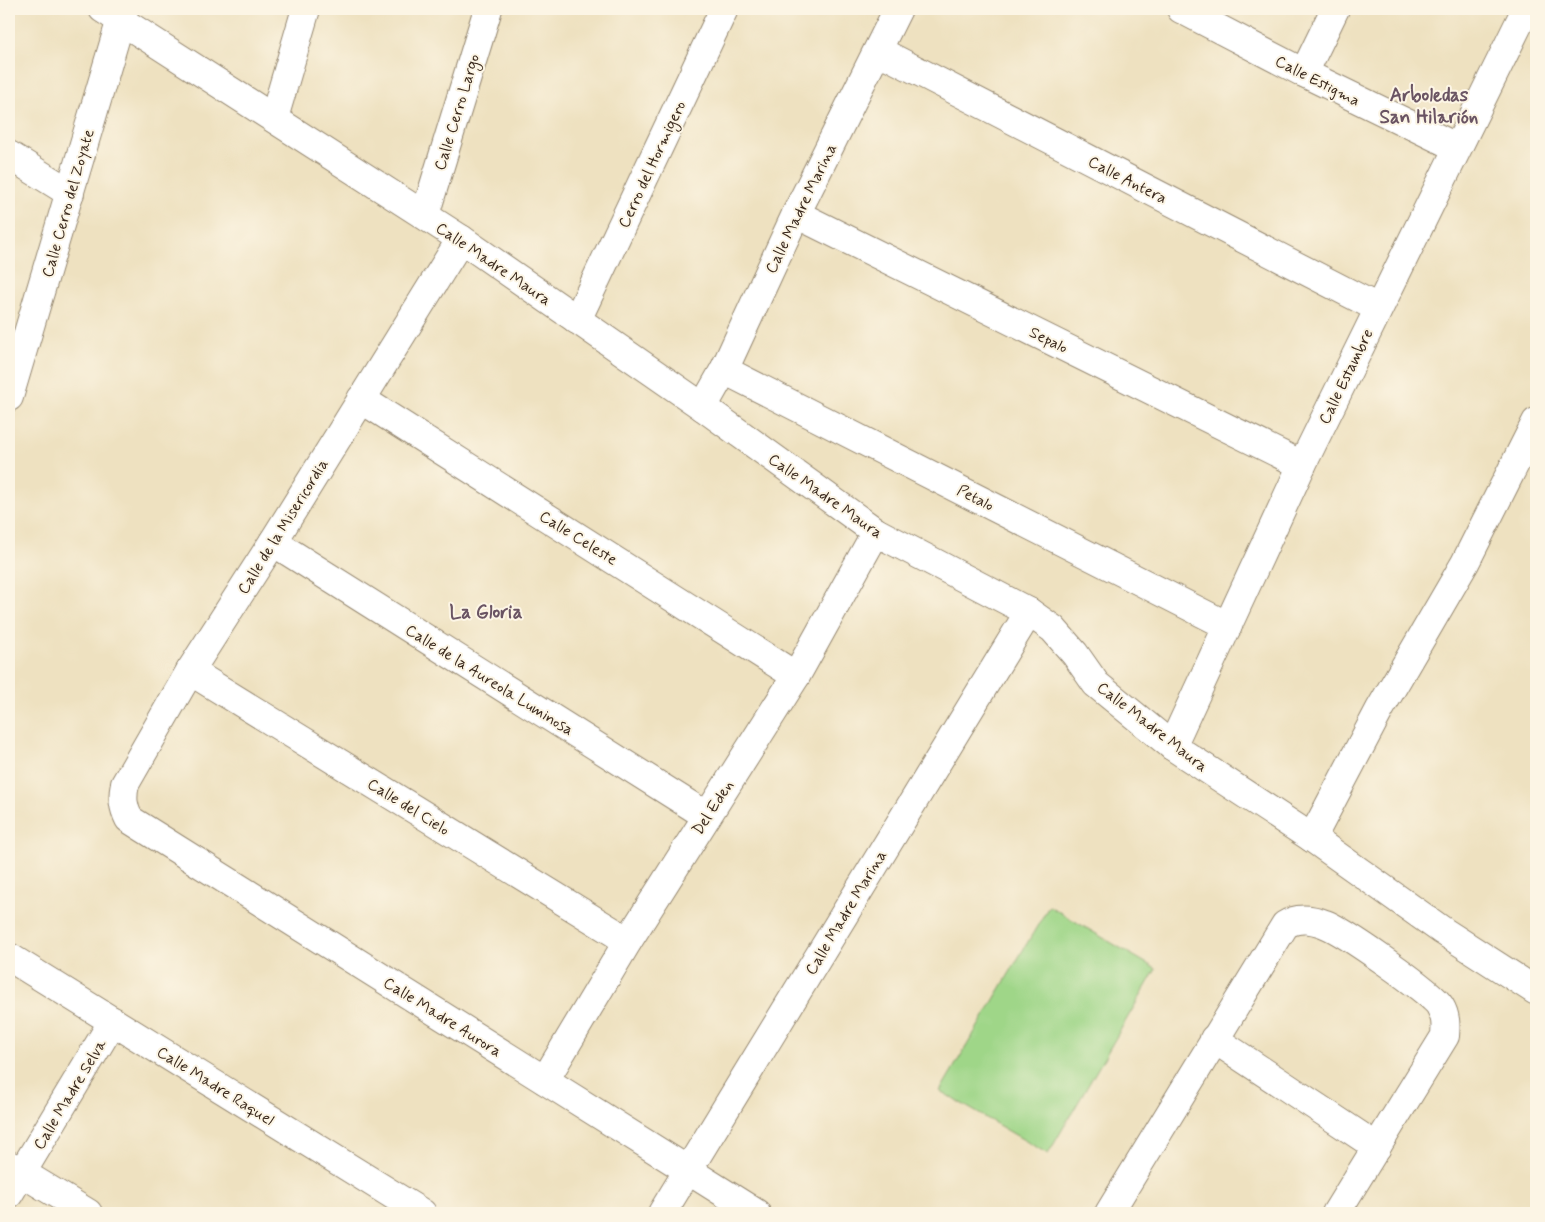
<svg xmlns="http://www.w3.org/2000/svg" width="1545" height="1222" font-family="Mynerve,sans-serif">
	<style>
		.green { fill: #9fd688; stroke: #6d8053 }
		.lines { fill: none; stroke-linecap: round; stroke-linejoin: round }
		.minor-casing { stroke: #94866f; stroke-width: 30 }
		.minor { stroke: #fff; stroke-width: 28 }
		.labels { text-anchor: middle; stroke-width: 4; stroke-linejoin: round; paint-order: stroke }
		.street-label { font-size: 16px; fill: #3b2a1e; stroke: #fcf5e5 }
		.quarter-label { font-size: 19px; font-weight: bold; fill: #6a5463; stroke: #fcf5e5 }
	</style>
	<rect width="100%" height="100%" fill="#fcf5e5"/>
	<filter id="ink" filterUnits="userSpaceOnUse"><feTurbulence type="fractalNoise" baseFrequency=".02" numOctaves="2"/><feDisplacementMap in="SourceGraphic" scale="10" xChannelSelector="R" yChannelSelector="G"/><feConvolveMatrix kernelMatrix="1 2 1 2 8 2 1 2 1" color-interpolation-filters="sRGB"/></filter>
	<filter id="wash" filterUnits="userSpaceOnUse"><feTurbulence type="fractalNoise" baseFrequency=".0096" numOctaves="4" result="noise"/><feDisplacementMap in="SourceGraphic" scale="20" xChannelSelector="R" yChannelSelector="G"/><feGaussianBlur stdDeviation="1.12" result="paint"/><feColorMatrix in="noise" values="0 0 0 0 0 0 0 0 0 0 0 0 0 0 0 0 0 1.4 0 .05"/><feComposite in="paint" operator="in"/></filter>
	<g filter="url(#wash)">
		<rect width="100%" height="100%" fill="#eee1c0"/>
		<path class="green" d="M 1049,906 L 1156,969 L 1048,1154 L 940,1091 Z"/>
	</g>
	<g filter="url(#ink)">
		<g class="lines">
			<defs>
				<g id="minor">
					<path d="M 103,9 L 461,239 L 703,407 L 876,532 L 1029,612 L 1053,629 L 1075,654 L 1096,684 L 1172,746 L 1312,838 L 1443,931 L 1536,991"/>
					<path d="M 1181,9 L 1304,73 L 1456,147"/>
					<path d="M 879,51 L 1378,308"/>
					<path d="M 1304,73 L 1335,9"/>
					<path d="M 274,118 L 306,9"/>
					<path d="M 9,155 L 70,193"/>
					<path d="M 796,214 L 1302,465"/>
					<path d="M 425,215 L 488,9"/>
					<path d="M 461,239 L 273,542 L 190,671 L 125,784 C 122,798 123,807 129,819 L 756,1213"/>
					<path d="M 577,320 L 724,9"/>
					<path d="M 724,370 L 1228,626"/>
					<path d="M 9,397 L 124,9"/>
					<path d="M 361,399 L 796,676"/>
					<path d="M 703,407 L 724,370 L 796,214 L 898,9"/>
					<path d="M 273,542 L 707,816"/>
					<path d="M 190,671 L 628,941"/>
					<path d="M 1172,746 L 1302,465 L 1526,9"/>
					<path d="M 1312,838 L 1380,709 L 1465,563 L 1536,422"/>
					<path d="M 9,957 L 422,1213"/>
					<path d="M 1214,1039 L 1377,1147"/>
					<path d="M 545,1080 L 628,941 L 796,676 L 876,532"/>
					<path d="M 9,1165 L 88,1213"/>
					<path d="M 9,1194 L 113,1021"/>
					<path d="M 662,1213 L 1029,612"/>
					<path d="M 1109,1213 L 1285,925 C 1297,917 1312,919 1325,924 C 1342,930 1432,992 1440,1006 C 1446,1016 1446,1025 1445,1036 L 1336,1213"/>
				</g>
			</defs>
			<use href="#minor" class="minor-casing"/>
			<use href="#minor" class="minor"/>
		</g>
	</g>
	<g class="labels">
		<g class="street-label">
			<text transform="translate(1318 80) rotate(27)" y="6">Calle Estigma</text>
			<text transform="translate(456 112) rotate(-73)" y="6">Calle Cerro Largo</text>
			<text transform="translate(651 164) rotate(-65)" y="6">Cerro del Hormigero</text>
			<text transform="translate(1128 179) rotate(27)" y="6">Calle Antera</text>
			<text transform="translate(67 203) rotate(-74)" y="6">Calle Cerro del Zoyate</text>
			<text transform="translate(800 208) rotate(-64)" y="6">Calle Madre Marina</text>
			<text transform="translate(494 263) rotate(34)" y="6">Calle Madre Maura</text>
			<text transform="translate(1049 339) rotate(26)" y="6">Sepalo</text>
			<text transform="translate(1345 376) rotate(-64)" y="6">Calle Estambre</text>
			<text transform="translate(826 495) rotate(35)" y="6">Calle Madre Maura</text>
			<text transform="translate(976 497) rotate(27)" y="6">Petalo</text>
			<text transform="translate(282 526) rotate(-58)" y="6">Calle de la Misericordia</text>
			<text transform="translate(579 537) rotate(32)" y="6">Calle Celeste</text>
			<text transform="translate(490 679) rotate(32)" y="6">Calle de la Aureola Luminosa</text>
			<text transform="translate(1153 726) rotate(38)" y="6">Calle Madre Maura</text>
			<text transform="translate(409 806) rotate(32)" y="6">Calle del Cielo</text>
			<text transform="translate(712 807) rotate(-57)" y="6">Del Eden</text>
			<text transform="translate(845 912) rotate(-59)" y="6">Calle Madre Marina</text>
			<text transform="translate(443 1016) rotate(32)" y="6">Calle Madre Aurora</text>
			<text transform="translate(216 1085) rotate(32)" y="6">Calle Madre Raquel</text>
			<text transform="translate(69 1094) rotate(-59)" y="6">Calle Madre Selva</text>
		</g>
		<g class="quarter-label">
			<text x="1429" y="101">Arboledas<tspan x="1429" dy="22">San Hilarión</tspan></text>
			<text x="486" y="618">La Gloria</text>
		</g>
	</g>
	<rect width="1545" height="1222" fill="none" stroke="#fcf5e5" stroke-width="30"/>
</svg>
